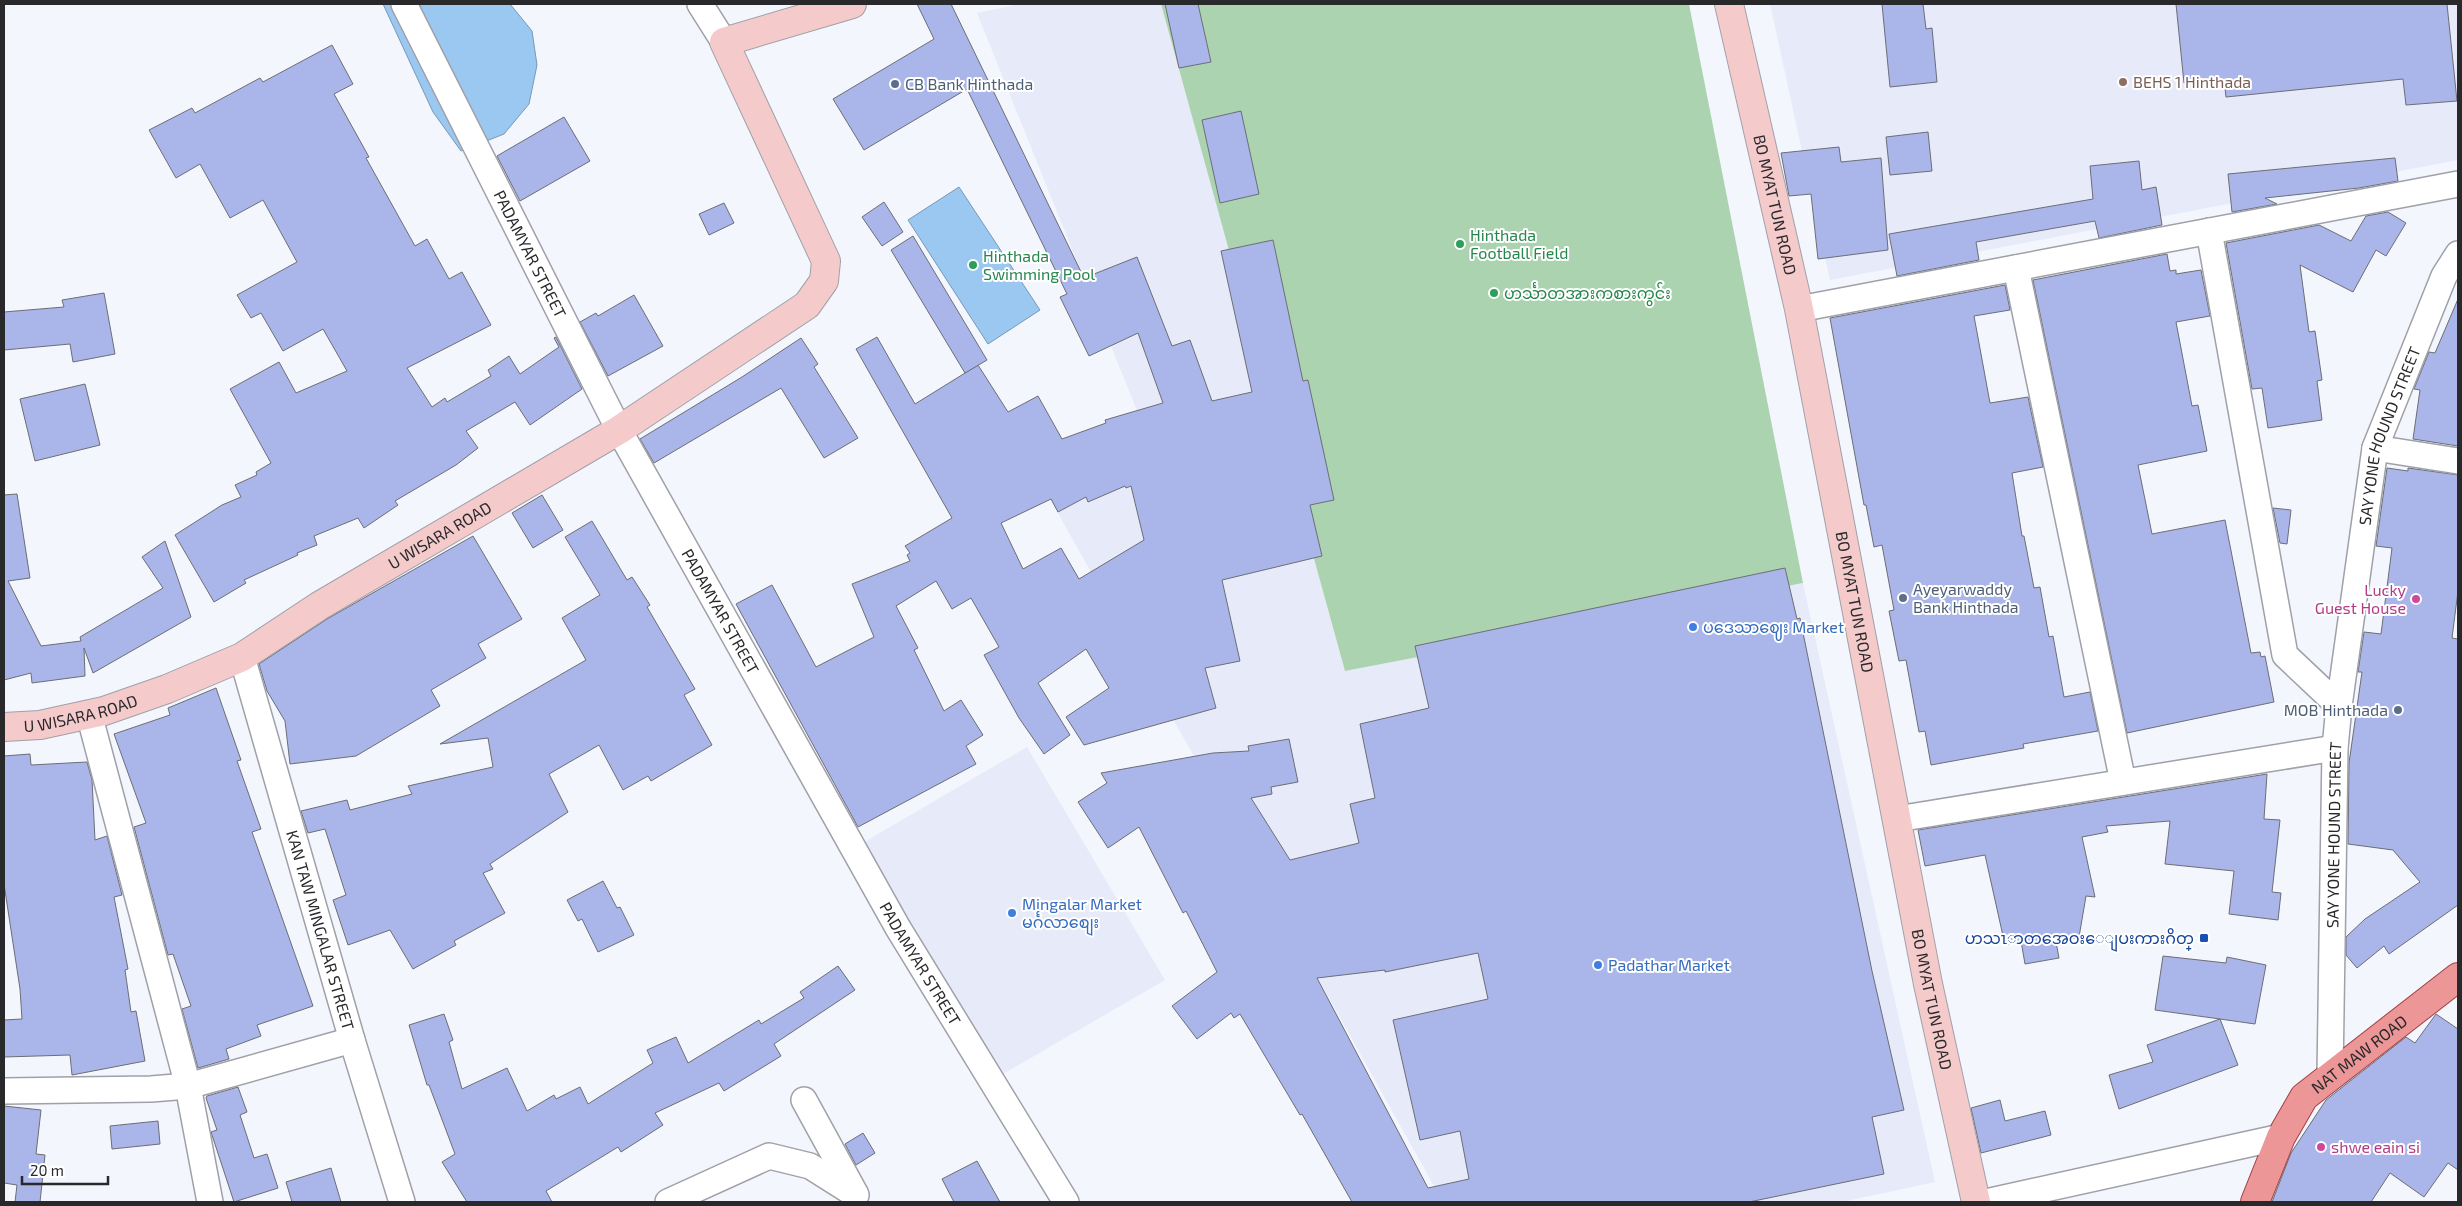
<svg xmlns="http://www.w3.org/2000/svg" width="2462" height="1206" font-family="'Exo 2','Noto Sans Myanmar',sans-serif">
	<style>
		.built { fill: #e6eaf9 }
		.green { fill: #abd3af }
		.water { fill: #9ac8f1; stroke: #7898b6 }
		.building { fill: #aab5e9; stroke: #6c6e75; fill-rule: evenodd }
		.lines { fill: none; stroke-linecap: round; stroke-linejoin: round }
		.street-casing { stroke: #9fa0a8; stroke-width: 28 }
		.secondary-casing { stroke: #9fa0a8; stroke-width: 30 }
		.primary-casing { stroke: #9f4244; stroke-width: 30 }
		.street { stroke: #fff; stroke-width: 25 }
		.secondary { stroke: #f5cacb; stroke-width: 28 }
		.primary { stroke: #ec9697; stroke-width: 28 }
		.education-dot { fill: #8d6e63; stroke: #fff; stroke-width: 2 }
		.service-dot { fill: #5c6f8a; stroke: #fff; stroke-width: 2 }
		.leisure-dot { fill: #2e9e5b; stroke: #fff; stroke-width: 2 }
		.hotel-dot { fill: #d1479c; stroke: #fff; stroke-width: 2 }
		.shop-dot { fill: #3f7fe0; stroke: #fff; stroke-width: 2 }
		.transit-dot { fill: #1a4fb4; stroke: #fff; stroke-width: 2 }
		.labels { text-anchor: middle; stroke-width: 4; stroke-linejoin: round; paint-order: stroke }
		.education-label { font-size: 16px; fill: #785e54; stroke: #fff; text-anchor: start }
		.service-label { font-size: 16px; fill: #4e5e75; stroke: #fff; text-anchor: start }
		.street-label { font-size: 16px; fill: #29292c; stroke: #fff }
		.leisure-label { font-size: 16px; fill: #27864d; stroke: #fff; text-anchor: start }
		.hotel-label { font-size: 16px; fill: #b23c85; stroke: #fff; text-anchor: end }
		.shop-label { font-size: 16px; fill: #366cbe; stroke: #fff; text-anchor: start }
		.transit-label { font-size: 16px; fill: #164399; stroke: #fff; text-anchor: end }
	</style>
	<rect width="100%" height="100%" fill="#f4f6fe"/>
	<g class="built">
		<path d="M 1019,4 L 1161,4 L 1345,671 L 1803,583 L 1935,1182 L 1842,1202 L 1443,1202 L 1030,463 L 1144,428 L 977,13 Z"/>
		<path d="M 1770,4 L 2458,4 L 2458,160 L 1830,280 Z"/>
		<path d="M 1027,747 L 1165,980 L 996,1078 L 859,845 Z"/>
	</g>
	<path class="green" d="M 1161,4 L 1689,4 L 1803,583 L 1345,671 Z"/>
	<g class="water">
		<path d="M 383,4 L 510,4 L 532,31 L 537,65 L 529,104 L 504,134 L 461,151 L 433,112 Z"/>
		<path d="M 959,187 L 1040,310 L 988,344 L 908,220 Z"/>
	</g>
	<g class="building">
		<path d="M 917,4 L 951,4 L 1084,278 L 1137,257 L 1172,346 L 1190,340 L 1212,401 L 1252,392 L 1221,251 L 1273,240 L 1303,381 L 1308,380 L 1334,500 L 1310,505 L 1322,556 L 1222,580 L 1240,661 L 1205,668 L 1216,708 L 1084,745 L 1066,717 L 1109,688 L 1086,649 L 1038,683 L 1070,735 L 1044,754 L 1019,718 L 984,655 L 999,647 L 971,598 L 952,609 L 936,581 L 896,606 L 918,648 L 914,650 L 944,711 L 961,700 L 983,735 L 966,746 L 976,764 L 858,827 L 736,604 L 772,585 L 816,667 L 874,637 L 852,584 L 910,561 L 907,555 L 910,553 L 905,546 L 952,518 L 856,349 L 877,337 L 915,404 L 978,365 L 1008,412 L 1038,396 L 1062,439 L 1106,423 L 1105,420 L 1163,403 L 1138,333 L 1089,356 L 1060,297 L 1067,294 L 967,89 L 864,150 L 833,99 L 934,39 ZM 1125,486 L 1126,488 L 1131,486 L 1144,540 L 1079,579 L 1061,548 L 1023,569 L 1001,523 L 1051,499 L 1058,512 L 1086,497 L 1088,502 Z"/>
		<path d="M 1165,4 L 1198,4 L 1211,62 L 1179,68 Z"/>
		<path d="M 1882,4 L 1923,4 L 1926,29 L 1932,28 L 1937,82 L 1890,87 Z"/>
		<path d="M 2176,4 L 2447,4 L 2457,101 L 2406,105 L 2403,79 L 2226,97 L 2224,79 L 2184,83 Z"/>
		<path d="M 332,45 L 353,84 L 334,94 L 369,157 L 366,158 L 415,246 L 427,239 L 449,279 L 462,272 L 491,325 L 407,368 L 432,407 L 445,398 L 447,402 L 491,376 L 488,370 L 509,356 L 520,374 L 559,347 L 554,338 L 556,337 L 582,389 L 530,425 L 515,402 L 466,431 L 478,448 L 456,465 L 395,501 L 398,505 L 364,528 L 358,518 L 314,536 L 317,545 L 297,553 L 298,555 L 244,580 L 246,583 L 214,602 L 175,535 L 222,505 L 241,497 L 235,485 L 257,475 L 256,472 L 271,463 L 230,389 L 279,362 L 296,393 L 347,371 L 323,329 L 283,351 L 261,313 L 251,318 L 237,295 L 297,262 L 263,200 L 230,218 L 200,164 L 176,178 L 149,130 L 192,108 L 195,113 L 260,78 L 263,82 Z"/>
		<path d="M 1241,111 L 1259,194 L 1220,203 L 1202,120 Z"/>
		<path d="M 564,117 L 590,161 L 520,201 L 497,156 Z"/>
		<path d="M 1928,132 L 1932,171 L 1890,175 L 1886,137 Z"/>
		<path d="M 1839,147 L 1841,162 L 1881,158 L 1888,250 L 1818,259 L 1811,194 L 1789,196 L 1781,153 Z"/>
		<path d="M 2395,158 L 2398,181 L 2359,188 L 2265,198 L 2277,204 L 2232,212 L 2228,174 Z"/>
		<path d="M 2139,161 L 2142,190 L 2156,187 L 2162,225 L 2099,238 L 2095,221 L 1976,242 L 1979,260 L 1897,276 L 1889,234 L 2093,199 L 2090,166 Z"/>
		<path d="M 884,202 L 903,232 L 882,246 L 862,217 Z"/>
		<path d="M 724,203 L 734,223 L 709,235 L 699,214 Z"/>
		<path d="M 2388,212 L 2406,223 L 2386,256 L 2376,250 L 2353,292 L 2300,265 L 2309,332 L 2315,331 L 2322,380 L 2317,381 L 2322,420 L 2268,428 L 2262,388 L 2252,389 L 2226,243 L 2319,225 L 2351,241 L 2366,216 Z"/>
		<path d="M 913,236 L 987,360 L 965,373 L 891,250 Z"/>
		<path d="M 2167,254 L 2170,271 L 2176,270 L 2176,274 L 2201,270 L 2210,316 L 2176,322 L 2192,406 L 2198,405 L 2207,451 L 2138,465 L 2152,534 L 2225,520 L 2251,653 L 2260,652 L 2261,657 L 2265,656 L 2274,702 L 2127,733 L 2033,280 Z"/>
		<path d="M 2005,285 L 2010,310 L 1974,316 L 1990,403 L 2028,397 L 2043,467 L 2012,473 L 2022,536 L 2024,536 L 2034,588 L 2040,587 L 2049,637 L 2053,636 L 2064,697 L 2090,692 L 2098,731 L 2023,744 L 2024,748 L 1931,765 L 1925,731 L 1919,732 L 1906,660 L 1899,661 L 1889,611 L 1894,610 L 1882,545 L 1874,547 L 1866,505 L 1864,505 L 1830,318 Z"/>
		<path d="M 104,293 L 115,354 L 73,362 L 70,344 L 4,350 L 4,312 L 64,307 L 62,300 Z"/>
		<path d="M 634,295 L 663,346 L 608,376 L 580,322 L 596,313 L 598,316 Z"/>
		<path d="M 2458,299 L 2458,446 L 2413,439 L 2420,390 L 2414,389 L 2429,352 L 2435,353 Z"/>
		<path d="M 801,338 L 818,364 L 814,367 L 858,438 L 824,458 L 781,388 L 654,463 L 640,439 L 742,377 Z"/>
		<path d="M 85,384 L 100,445 L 35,461 L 20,399 Z"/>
		<path d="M 2387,468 L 2408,471 L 2408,468 L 2458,475 L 2458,591 L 2452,638 L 2458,639 L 2458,905 L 2389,954 L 2384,946 L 2357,968 L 2346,955 L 2346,937 L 2365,919 L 2420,882 L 2393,850 L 2348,844 L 2349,763 L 2362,672 L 2358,672 L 2364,632 L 2381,634 L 2392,548 L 2376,546 Z"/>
		<path d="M 17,494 L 30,578 L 8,581 L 41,646 L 81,641 L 80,637 L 163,588 L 142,557 L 165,541 L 191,617 L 93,673 L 84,648 L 85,676 L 32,683 L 31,673 L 4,680 L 4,495 Z"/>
		<path d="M 542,495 L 563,530 L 533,548 L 512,513 Z"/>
		<path d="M 2273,508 L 2291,510 L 2287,544 L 2280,543 Z"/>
		<path d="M 592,521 L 627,580 L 632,577 L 650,605 L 647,607 L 695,689 L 684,695 L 712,745 L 651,781 L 648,776 L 623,790 L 599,745 L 549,774 L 568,812 L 490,864 L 493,869 L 483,873 L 505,913 L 454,941 L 456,945 L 413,969 L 390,930 L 348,945 L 333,900 L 346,895 L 325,829 L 308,833 L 301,811 L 347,800 L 350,810 L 412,794 L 408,786 L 493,767 L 488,738 L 440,744 L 586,660 L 562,618 L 600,595 L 565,537 Z"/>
		<path d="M 473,536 L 522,619 L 478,644 L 486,658 L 431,690 L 440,706 L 356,756 L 290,764 L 285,721 L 267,691 L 259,664 L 327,619 Z"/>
		<path d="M 1785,568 L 1797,619 L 1800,618 L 1872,971 L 1904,1110 L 1872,1117 L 1884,1174 L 1749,1202 L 1352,1202 L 1302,1114 L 1300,1115 L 1240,1014 L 1234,1018 L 1231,1013 L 1197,1039 L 1172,1006 L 1217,972 L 1186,911 L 1183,913 L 1139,827 L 1108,848 L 1078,802 L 1107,783 L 1101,773 L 1213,753 L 1249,751 L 1248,746 L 1289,739 L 1298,782 L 1271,787 L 1272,794 L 1251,798 L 1290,860 L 1359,843 L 1350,804 L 1375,798 L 1360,724 L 1429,708 L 1415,646 ZM 1478,953 L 1488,999 L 1393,1020 L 1420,1140 L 1460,1131 L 1469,1179 L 1428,1188 L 1317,978 L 1385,970 L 1385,972 Z"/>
		<path d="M 216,688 L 241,760 L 237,761 L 261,829 L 252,832 L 313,1006 L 257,1025 L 261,1036 L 226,1049 L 229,1059 L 198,1068 L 182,1009 L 191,1006 L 173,954 L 168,955 L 134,827 L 146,823 L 114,734 L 170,715 L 168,708 Z"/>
		<path d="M 30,754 L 31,765 L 87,762 L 92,780 L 95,840 L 107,836 L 122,895 L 114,897 L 128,969 L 125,970 L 131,1012 L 136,1011 L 145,1061 L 72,1075 L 70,1055 L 4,1057 L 4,1020 L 22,1019 L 20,989 L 4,884 L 4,756 Z"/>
		<path d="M 2267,774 L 2264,819 L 2280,820 L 2272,892 L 2281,893 L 2278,920 L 2229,914 L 2234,871 L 2165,864 L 2170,821 L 2106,826 L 2108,832 L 2082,837 L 2095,897 L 2086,896 L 2079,937 L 2056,942 L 2059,958 L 2025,964 L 2021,941 L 2005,945 L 1985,855 L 1925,866 L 1918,830 Z"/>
		<path d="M 603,881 L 617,908 L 620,907 L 634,935 L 598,952 L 582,919 L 578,921 L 567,900 Z"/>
		<path d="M 2163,956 L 2226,963 L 2227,957 L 2266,965 L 2255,1024 L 2220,1019 L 2238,1065 L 2119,1109 L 2109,1075 L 2153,1062 L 2147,1045 L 2220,1019 L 2155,1010 Z"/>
		<path d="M 838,966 L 855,990 L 774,1044 L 781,1056 L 724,1091 L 719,1083 L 655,1113 L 663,1125 L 621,1152 L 618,1147 L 546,1191 L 552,1202 L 467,1202 L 442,1162 L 455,1154 L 429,1085 L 427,1085 L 409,1025 L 444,1014 L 453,1040 L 449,1042 L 462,1089 L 507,1068 L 527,1111 L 554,1095 L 556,1099 L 580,1087 L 588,1104 L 653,1063 L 647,1050 L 676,1037 L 688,1063 L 759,1020 L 761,1024 L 804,998 L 800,992 Z"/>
		<path d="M 2436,1014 L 2458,1029 L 2458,1170 L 2448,1163 L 2424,1197 L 2390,1173 L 2371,1202 L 2272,1202 L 2291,1153 L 2326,1100 L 2406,1037 L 2415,1043 Z"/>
		<path d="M 238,1087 L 247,1112 L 240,1115 L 254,1158 L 267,1154 L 278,1188 L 234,1202 L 211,1132 L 217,1130 L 206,1098 L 207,1096 Z"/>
		<path d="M 2000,1100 L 2005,1121 L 2045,1111 L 2051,1135 L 1981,1153 L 1971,1108 Z"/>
		<path d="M 4,1106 L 41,1110 L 36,1154 L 45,1155 L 40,1202 L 15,1202 L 17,1185 L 4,1183 Z"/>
		<path d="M 158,1121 L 160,1144 L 112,1149 L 110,1126 Z"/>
		<path d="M 863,1133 L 875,1153 L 856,1165 L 845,1144 Z"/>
		<path d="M 977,1161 L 1000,1202 L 954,1202 L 942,1179 Z"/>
		<path d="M 331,1168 L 341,1202 L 292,1202 L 286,1182 Z"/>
	</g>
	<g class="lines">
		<defs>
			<g id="street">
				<path id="s1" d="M 404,4 L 619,430 L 898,928 L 1066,1202"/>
				<path d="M 700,4 L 724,42"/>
				<path d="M 2209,231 L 2285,655 L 2339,706"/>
				<path d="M 2016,268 L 2123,782"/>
				<path d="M 1799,309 L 2458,184"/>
				<path d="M 2375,448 L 2458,461"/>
				<path id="s2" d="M 242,657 L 352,1040 L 402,1202"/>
				<path d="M 89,714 L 188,1086 L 210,1202"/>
				<path d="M 1897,819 L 2335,748"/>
				<path id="s3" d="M 2330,1076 L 2335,748 L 2339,706 L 2375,448 L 2444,276 L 2458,254"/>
				<path d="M 4,1091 L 151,1089 L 188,1086 L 352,1040"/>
				<path d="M 804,1100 L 855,1193"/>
				<path d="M 668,1202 L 769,1156 L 810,1166 L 856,1195"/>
				<path d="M 1986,1202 L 2281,1137"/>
			</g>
			<g id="secondary">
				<path id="s4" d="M 1729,4 L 1799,309 L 1928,984 L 1976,1202"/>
				<path id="s5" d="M 4,727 L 40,725 L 104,711 L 167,689 L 242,657 L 319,606 L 619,430 L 807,305 L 824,281 L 826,261 L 724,42 L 852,4"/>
			</g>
			<g id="primary">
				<path id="s6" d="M 2255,1202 L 2281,1137 L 2304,1097 L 2458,977"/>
			</g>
		</defs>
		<use href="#street" class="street-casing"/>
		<use href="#secondary" class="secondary-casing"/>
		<use href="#primary" class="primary-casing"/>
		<use href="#street" class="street"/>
		<use href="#secondary" class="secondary"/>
		<use href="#primary" class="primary"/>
	</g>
	<circle class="education-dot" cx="2123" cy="82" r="5"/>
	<g class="service-dot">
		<circle cx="895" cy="84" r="5"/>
		<circle cx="1903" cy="598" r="5"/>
		<circle cx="2398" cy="710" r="5"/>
	</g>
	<g class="leisure-dot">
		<circle cx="1460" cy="244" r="5"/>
		<circle cx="973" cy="265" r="5"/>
		<circle cx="1494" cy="293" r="5"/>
	</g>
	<g class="hotel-dot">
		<circle cx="2416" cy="599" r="5"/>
		<circle cx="2321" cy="1147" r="5"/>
	</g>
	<g class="shop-dot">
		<circle cx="1693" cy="627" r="5"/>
		<circle cx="1012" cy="913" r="5"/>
		<circle cx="1598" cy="965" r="5"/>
	</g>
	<rect class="transit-dot" x="2199" y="933" width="10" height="10" rx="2.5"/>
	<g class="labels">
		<g class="education-label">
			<text x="2133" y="88">BEHS 1 Hinthada</text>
		</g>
		<g class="service-label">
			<text x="905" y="90">CB Bank Hinthada</text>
			<text x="1913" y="595">Ayeyarwaddy<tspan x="1913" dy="18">Bank Hinthada</tspan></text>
			<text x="2388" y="716" text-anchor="end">MOB Hinthada</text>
		</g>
		<g class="street-label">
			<text dy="6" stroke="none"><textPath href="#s4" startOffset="206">BO MYAT TUN ROAD</textPath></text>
			<text dy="6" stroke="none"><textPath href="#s1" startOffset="280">PADAMYAR STREET</textPath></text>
			<text dy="6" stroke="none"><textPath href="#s3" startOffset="646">SAY YONE HOUND STREET</textPath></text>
			<text dy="6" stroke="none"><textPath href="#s5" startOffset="482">U WISARA ROAD</textPath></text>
			<text dy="6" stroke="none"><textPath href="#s4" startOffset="611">BO MYAT TUN ROAD</textPath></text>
			<text dy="6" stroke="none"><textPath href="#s1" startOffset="685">PADAMYAR STREET</textPath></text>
			<text dy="6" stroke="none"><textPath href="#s5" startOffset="78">U WISARA ROAD</textPath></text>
			<text dy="6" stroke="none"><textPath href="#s3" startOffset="241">SAY YONE HOUND STREET</textPath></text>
			<text dy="6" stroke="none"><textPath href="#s2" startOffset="284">KAN TAW MINGALAR STREET</textPath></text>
			<text dy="6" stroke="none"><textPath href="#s1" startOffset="1090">PADAMYAR STREET</textPath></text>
			<text dy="6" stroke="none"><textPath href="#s4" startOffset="1016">BO MYAT TUN ROAD</textPath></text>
			<text dy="6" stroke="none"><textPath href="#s6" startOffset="186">NAT MAW ROAD</textPath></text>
		</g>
		<g class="leisure-label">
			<text x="1470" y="241">Hinthada<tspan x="1470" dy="18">Football Field</tspan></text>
			<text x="983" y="262">Hinthada<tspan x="983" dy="18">Swimming Pool</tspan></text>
			<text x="1504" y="299">ဟင်္သာတအားကစားကွင်း</text>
		</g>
		<g class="hotel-label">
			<text x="2406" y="596">Lucky<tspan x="2406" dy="18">Guest House</tspan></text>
			<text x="2331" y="1153" text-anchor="start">shwe eain si</text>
		</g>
		<g class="shop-label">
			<text x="1703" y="633">ပဒေသာဈေး Market</text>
			<text x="1022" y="910">Mingalar Market<tspan x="1022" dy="18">မင်္ဂလာစျေး</tspan></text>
			<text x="1608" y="971">Padathar Market</text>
		</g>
		<g class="transit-label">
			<text x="2194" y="944">ဟသၤာတအေဝးေျပးကားဂိတ္</text>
		</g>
	</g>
	<rect width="2462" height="1206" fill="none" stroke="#29292c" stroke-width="10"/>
	<path d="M22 1176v8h86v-8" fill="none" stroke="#29292c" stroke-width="2.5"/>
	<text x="30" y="1176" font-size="15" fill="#29292c" stroke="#ffffff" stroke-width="4" paint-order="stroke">20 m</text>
</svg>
